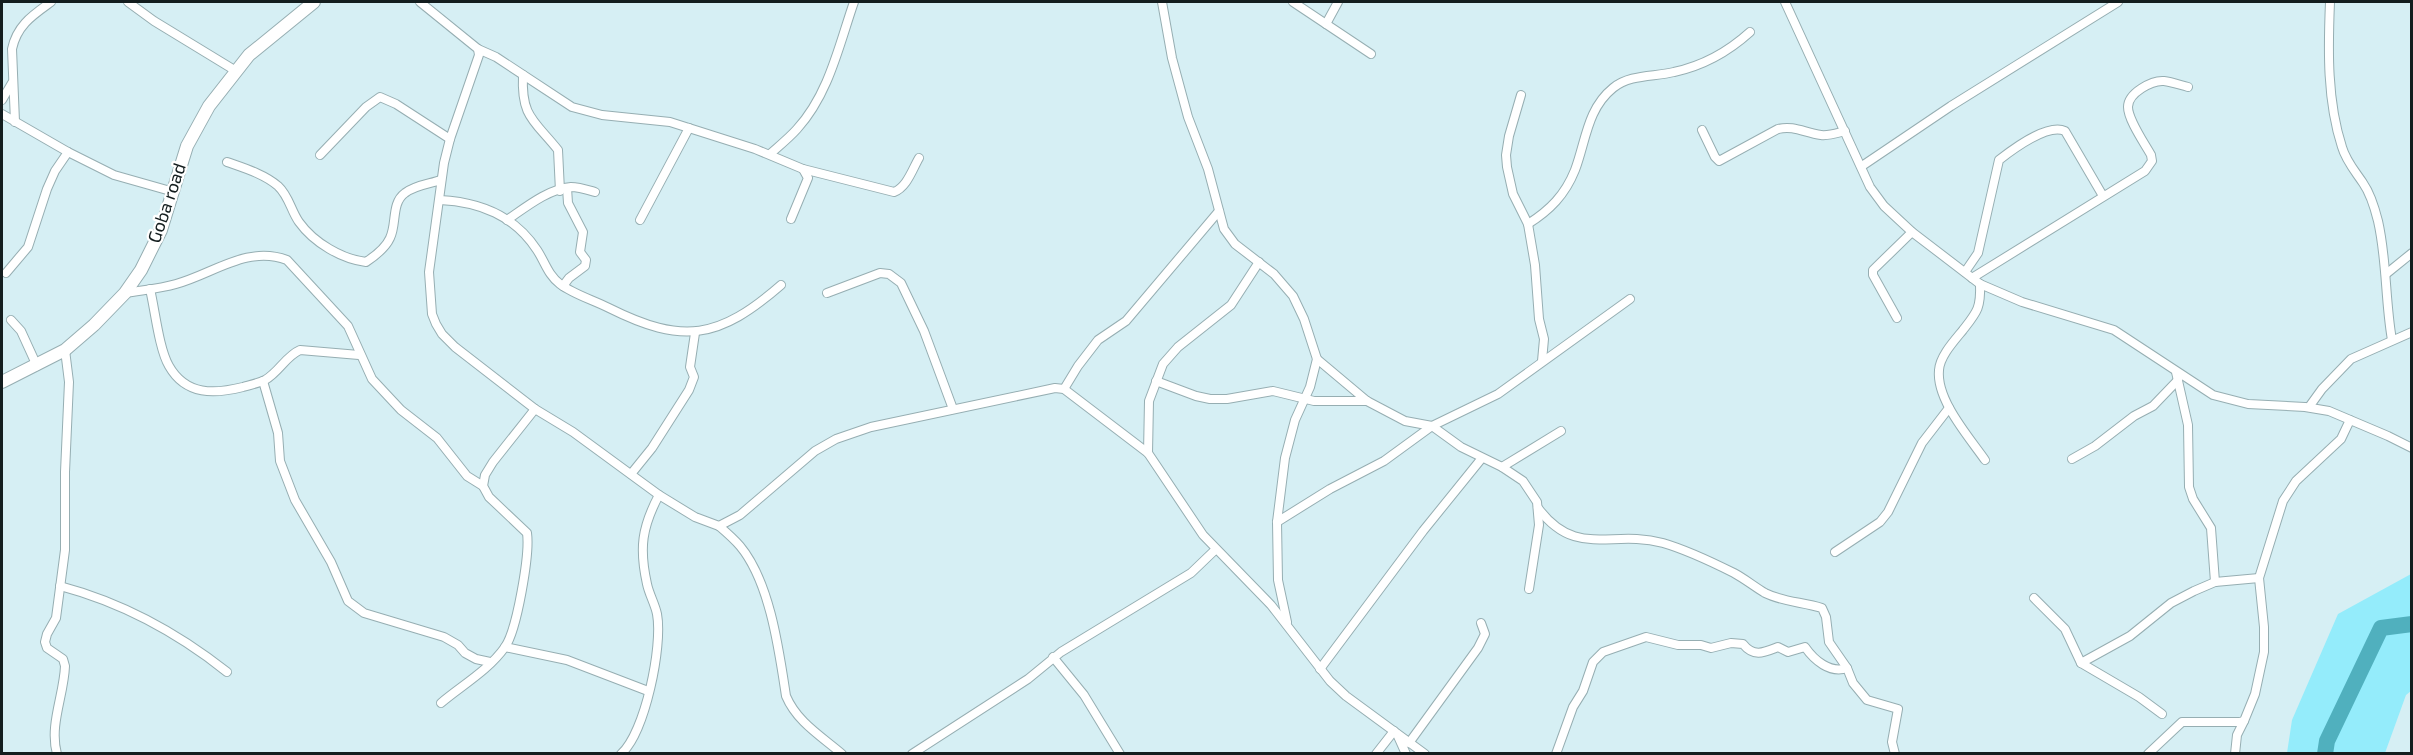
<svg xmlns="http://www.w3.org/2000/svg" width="2413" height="755" font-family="'Exo 2',sans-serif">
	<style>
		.green { fill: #94ecfb }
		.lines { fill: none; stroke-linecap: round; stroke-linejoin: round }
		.river { stroke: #50b0be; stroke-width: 16 }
		.street-casing { stroke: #96aeb2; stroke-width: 10 }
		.secondary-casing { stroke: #96aeb2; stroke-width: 14 }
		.street { stroke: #fff; stroke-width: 8 }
		.secondary { stroke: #fff; stroke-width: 12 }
		.labels { text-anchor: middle; stroke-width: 4.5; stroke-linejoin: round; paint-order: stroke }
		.street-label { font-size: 18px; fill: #131d1e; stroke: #fff }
	</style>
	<rect width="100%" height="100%" fill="#d6eff4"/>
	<path class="green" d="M 2411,574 L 2411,691 L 2406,695 L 2385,753 L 2287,753 L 2292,720 L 2338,614 Z"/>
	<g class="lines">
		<path class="river" d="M 2325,754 L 2327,741 L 2381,628 L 2412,624"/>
		<defs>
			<g id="street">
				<path d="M 128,2 L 154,21 L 236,71"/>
				<path d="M 420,2 L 478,49 L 479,55 L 450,139 L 444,163 L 429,272 L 432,314 L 436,324 L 442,334 L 455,347 L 535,409 L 573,432 L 659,495 L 695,517 L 719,526 L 740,515 L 815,451 L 836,439 L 871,427 L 1055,388 L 1064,389 L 1148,453 L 1203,535 L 1271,605 L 1330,681 L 1346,696 L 1425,754"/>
				<path d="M 1162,2 L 1172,58 L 1188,117 L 1208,169 L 1224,229 L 1235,244 L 1274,274 L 1293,296 L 1304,319 L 1317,359 L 1310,387 L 1295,420 L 1285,458 L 1277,522 L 1278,580 L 1287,622"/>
				<path d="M 1293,2 L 1371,54"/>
				<path d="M 1785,2 L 1870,187 L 1884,206 L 1912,232 L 1980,284 L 2022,302 L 2114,330 L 2213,395 L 2248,404 L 2305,407 L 2329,411 L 2388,436 L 2412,448"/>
				<path d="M 2330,2 C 2328,50 2327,101 2342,147 C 2346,161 2355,171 2363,183 C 2370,193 2375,209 2378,221 C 2387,260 2385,300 2392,340"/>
				<path d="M 1326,24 L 1338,2"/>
				<path d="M 478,49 L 496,57 L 572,107 L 602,115 L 670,122 L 755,149 L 803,169 L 808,178 L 791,219"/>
				<path d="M 523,75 C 521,117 534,120 558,150 L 560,191"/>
				<path d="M 1521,95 L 1509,136 L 1506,155 L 1507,167 L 1513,194 L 1528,224 L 1535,265 L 1539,319 L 1544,339 L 1542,361"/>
				<path d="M 2,100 L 12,83"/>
				<path d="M 2,114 L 68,152 L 114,175 L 174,192"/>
				<path d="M 15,122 L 12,49 C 17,25 33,15 51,2"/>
				<path d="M 1702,130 L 1715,157 L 1719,161 L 1778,129 C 1794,125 1805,133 1821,135 C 1829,136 1837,133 1845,131"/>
				<path d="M 770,154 C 779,146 789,138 797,129 C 829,94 839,45 854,2"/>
				<path d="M 320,155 L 366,107 L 380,97 L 396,104 L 450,139"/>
				<path d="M 227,162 C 244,168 264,174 278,186 C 289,196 291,211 299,222 C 314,243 342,259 366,262 C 375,256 386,247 390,238 C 397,224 391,203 405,193 C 415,185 429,184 441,180"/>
				<path d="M 1862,166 L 1951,106 L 2118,2"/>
				<path d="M 803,169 L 894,192 C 907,187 912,170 919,158"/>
				<path d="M 440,200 C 480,202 514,215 537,250 C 545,262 548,275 560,284 C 573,294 593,300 609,308 C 683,345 719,339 781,285"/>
				<path d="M 507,220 C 526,207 548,189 571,187 C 579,187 588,190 595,192"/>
				<path d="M 640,220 L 689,128"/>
				<path d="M 1528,224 C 1550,210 1565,195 1575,170 C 1586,141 1587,109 1613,88 C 1630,74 1654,77 1674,72 C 1702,66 1729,51 1750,32"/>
				<path d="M 1965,272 L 1978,253 L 1999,160 C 2013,149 2048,123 2065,131 L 2103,196"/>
				<path d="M 6,273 L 28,247 L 47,189 L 55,171 L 68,152"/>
				<path d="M 2386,274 L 2412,253"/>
				<path d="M 1972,278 L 2145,171 L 2152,161 L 2151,155 C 2145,144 2128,120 2128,107 C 2128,93 2152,80 2164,81 C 2172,82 2180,85 2188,87"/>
				<path d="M 1980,284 C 1981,308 1977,312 1963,330 C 1954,341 1940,356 1939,370 C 1936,400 1969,437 1985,460"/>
				<path d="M 563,286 L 569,278 L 585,266 L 586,260 L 580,252 L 583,232 L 568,203 L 567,188"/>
				<path d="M 150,289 C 155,310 159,349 169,366 C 186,396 215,394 243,387 C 250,385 259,383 265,380 C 279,372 286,356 300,350 L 359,355"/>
				<path d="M 125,293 C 142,290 159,289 176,284 C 213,274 247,245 287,260 L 348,326 L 372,379 L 401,410 L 437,438 L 467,476 L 483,486"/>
				<path d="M 827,293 L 880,273 L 889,274 L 901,283 L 924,331 L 953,409"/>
				<path d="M 1897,318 L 1873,275 L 1873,270 L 1912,232"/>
				<path d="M 11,320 L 21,331 L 37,366"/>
				<path d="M 1317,359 L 1367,401 L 1405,421 L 1432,426 L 1461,447 L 1502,467 L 1523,481 L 1537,502 L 1539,525 L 1529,589"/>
				<path d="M 2176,372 L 2188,425 L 2189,487 L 2193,499 L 2211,528 L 2215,582"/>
				<path d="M 263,381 L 278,433 L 280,461 L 295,500 L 331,562 L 348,601 L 364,613 L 444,637 L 458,645 L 465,653 L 476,659 L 490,662"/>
				<path d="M 1156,381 L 1196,396 L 1210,399 L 1227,399 L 1273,391 L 1314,401 L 1367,401"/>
				<path d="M 1064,389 L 1078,366 L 1098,340 L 1126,321 L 1219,211"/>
				<path d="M 2309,407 L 2322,389 L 2351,359 L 2412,332"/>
				<path d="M 1148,453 L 1149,401 L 1163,364 L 1178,347 L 1231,305 L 1259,262"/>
				<path d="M 2072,459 L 2095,446 L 2134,416 L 2153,406 L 2178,380"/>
				<path d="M 1502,467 L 1561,431"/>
				<path d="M 631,474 L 652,448 L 689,390 L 694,377 L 690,367 L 695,333"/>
				<path d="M 1538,508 C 1576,559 1611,529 1663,543 C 1687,550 1712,562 1734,573 C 1745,579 1755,587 1765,593 C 1783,602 1803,602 1822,608 L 1826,617 L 1829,642 L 1847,668"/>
				<path d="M 1277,522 L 1330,489 L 1384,461 L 1432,426 L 1498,394 L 1630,299"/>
				<path d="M 719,526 C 726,532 734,539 740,546 C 770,582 779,650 786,696 C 797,722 821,736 842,754"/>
				<path d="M 1835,552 L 1880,522 L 1888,512 L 1922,443 L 1949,408"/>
				<path d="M 60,586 C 120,602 178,633 227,672"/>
				<path d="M 2034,598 L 2065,629 L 2081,663 L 2139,697 L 2162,714"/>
				<path d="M 505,647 L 567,660 L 648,691"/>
				<path d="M 1053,657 L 1084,695 L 1120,754"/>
				<path d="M 2081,663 L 2130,636 L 2171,603 L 2194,591 L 2215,582 L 2259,578"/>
				<path d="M 1320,669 L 1423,531 L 1482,458"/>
				<path d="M 441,703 C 461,686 489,670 505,647 C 517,630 530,554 527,533 L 489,497 L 483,486 L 485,475 L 493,462 L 535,409"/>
				<path d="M 1397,734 L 1406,754"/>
				<path d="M 1409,743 L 1478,648 L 1485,634 L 1481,623"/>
				<path d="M 57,754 C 49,725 64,695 65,666 L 63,659 L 47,648 L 45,642 L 47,634 L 56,618 L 65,550 L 65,472 L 69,382 L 65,350"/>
				<path d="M 621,754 C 645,733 663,646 657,614 C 655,604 649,594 647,584 C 639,548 642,527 659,495"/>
				<path d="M 912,754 L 1028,679 L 1061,652 L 1191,573 L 1215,550"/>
				<path d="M 1376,754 L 1394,731"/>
				<path d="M 1556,754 L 1573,707 L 1583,691 L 1593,662 L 1603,652 L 1646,637 L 1678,645 L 1701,645 L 1711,648 L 1731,643 L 1743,644 C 1754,658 1765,652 1778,647 L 1788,652 L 1805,647 C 1814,660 1830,674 1847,668 L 1853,683 L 1867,700 L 1898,709 L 1892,742 L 1895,754"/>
				<path d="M 2148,754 L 2182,722 L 2240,722 L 2244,721 L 2255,694 L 2264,652 L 2264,627 L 2259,578 L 2283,501 L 2296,481 L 2341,439 L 2350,420"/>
				<path d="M 2235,754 L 2237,735 L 2244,721"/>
			</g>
			<path id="secondary" d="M 2,382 L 65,350 L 94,325 L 125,293 L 141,270 L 161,230 L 187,146 L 209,106 L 249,55 L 314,2"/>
		</defs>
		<use href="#street" class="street-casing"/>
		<use href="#secondary" class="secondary-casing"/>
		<use href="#street" class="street"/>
		<use href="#secondary" class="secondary"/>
	</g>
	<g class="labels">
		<g class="street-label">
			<text transform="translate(167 203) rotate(-71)" y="6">Goba road</text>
		</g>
	</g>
	<rect width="2413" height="755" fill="none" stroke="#131d1e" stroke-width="6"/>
</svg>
